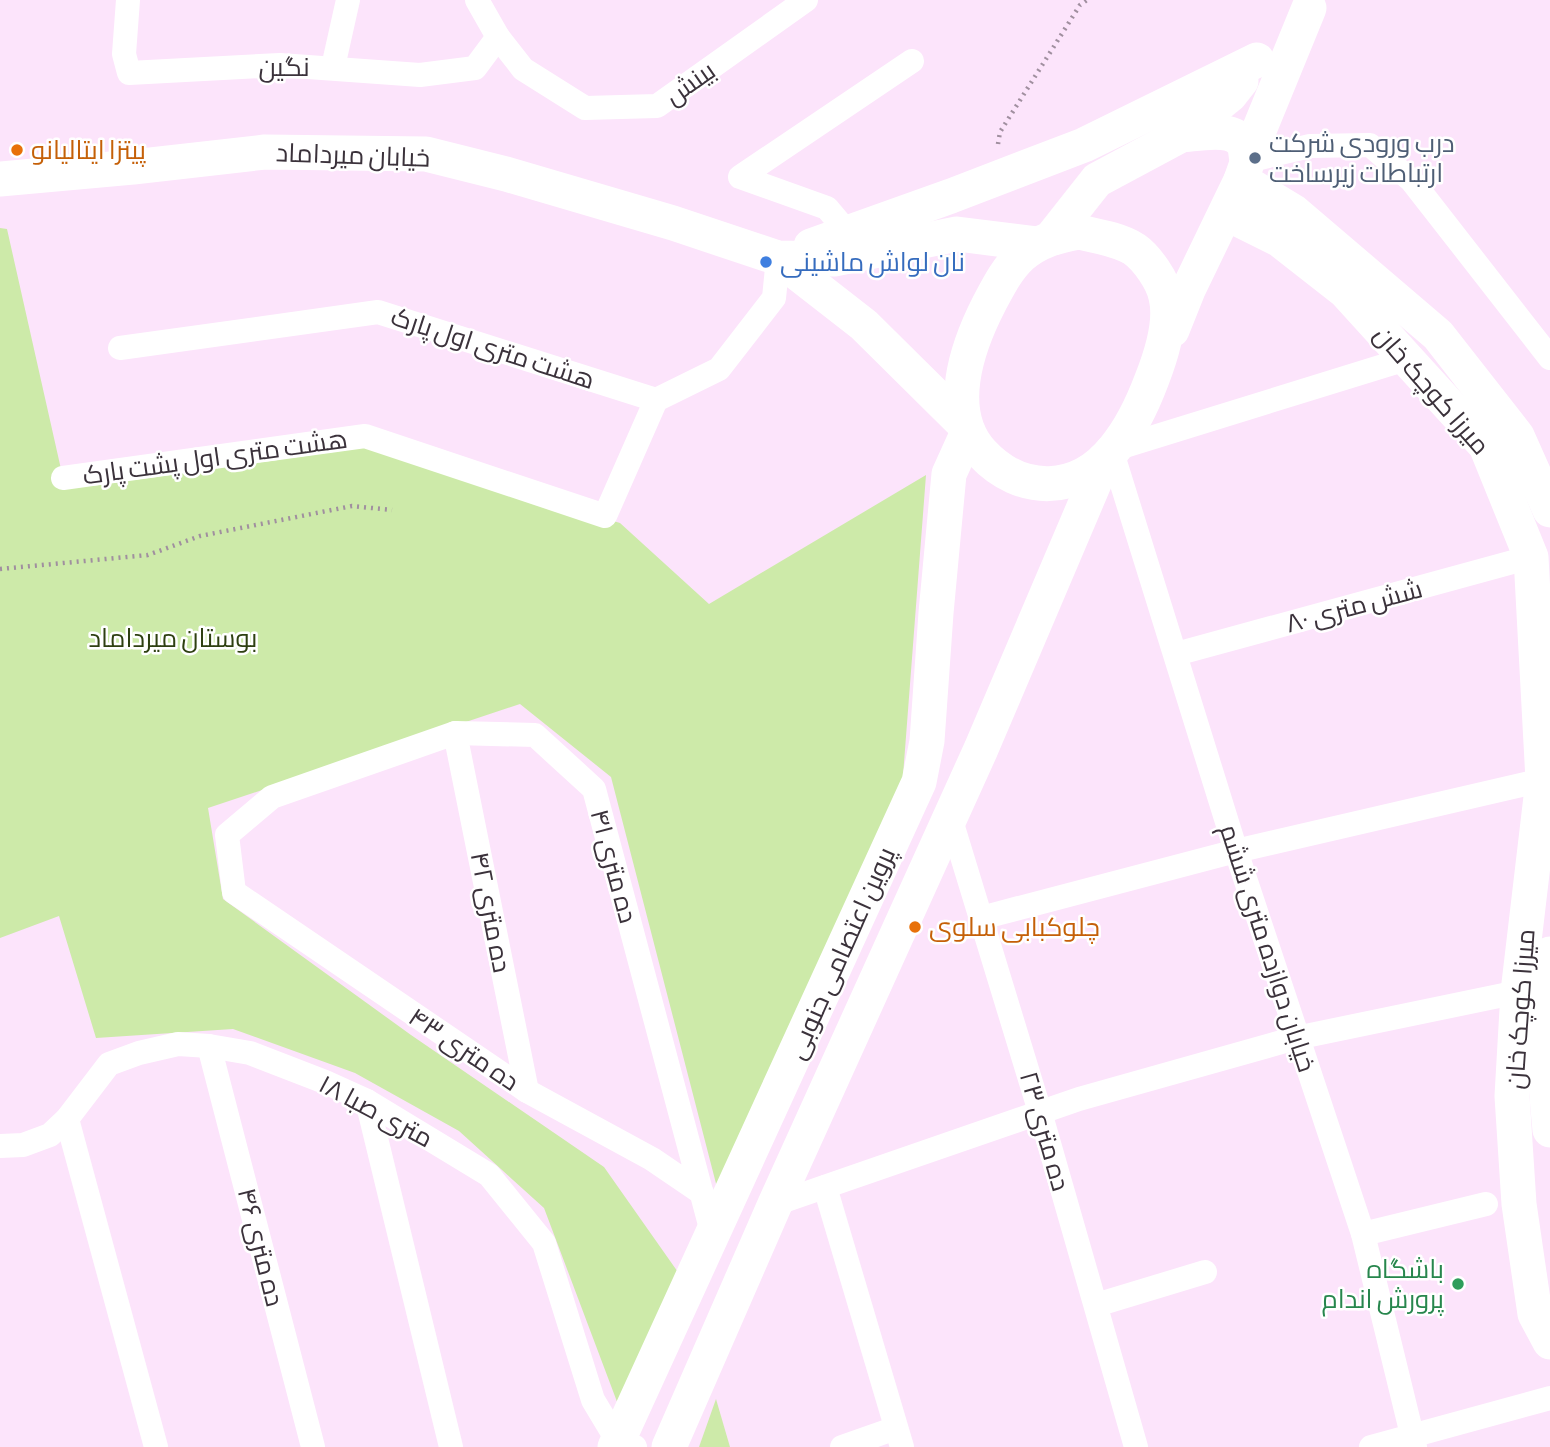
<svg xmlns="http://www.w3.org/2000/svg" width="1550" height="1447" font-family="'Sofia Sans Condensed',Cairo,sans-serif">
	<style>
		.green { fill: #cdeaa9 }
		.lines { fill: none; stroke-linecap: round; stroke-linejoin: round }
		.path { stroke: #a08f9f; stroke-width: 4.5; stroke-dasharray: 2 5; stroke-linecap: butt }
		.street { stroke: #fff; stroke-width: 24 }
		.secondary { stroke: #fff; stroke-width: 35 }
		.food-dot { fill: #e8710a; stroke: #fff; stroke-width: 2.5 }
		.service-dot { fill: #5c6f8a; stroke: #fff; stroke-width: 2.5 }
		.shop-dot { fill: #3f7fe0; stroke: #fff; stroke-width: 2.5 }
		.leisure-dot { fill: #2e9e5b; stroke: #fff; stroke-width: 2.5 }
		.labels { text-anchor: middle; stroke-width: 5; stroke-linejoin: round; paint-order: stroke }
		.street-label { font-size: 26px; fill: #3b323b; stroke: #fff }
		.service-label { font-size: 26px; fill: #4e5e75; stroke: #fff; text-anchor: start }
		.food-label { font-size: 26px; fill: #c56008; stroke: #fff; text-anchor: start }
		.shop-label { font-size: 26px; fill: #366cbe; stroke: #fff; text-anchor: start }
		.park-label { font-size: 26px; fill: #2e4011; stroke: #fff }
		.leisure-label { font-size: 26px; fill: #27864d; stroke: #fff; text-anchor: end }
	</style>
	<rect width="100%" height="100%" fill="#fce4fb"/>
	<g class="green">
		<path d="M 0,228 L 7,229 L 63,478 L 358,443 L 620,523 L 709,604 L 926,475 L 900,815 L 720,1199 L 611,777 L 520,704 L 208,808 L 223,899 L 411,1035 L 604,1167 L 680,1275 L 619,1407 L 544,1208 L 459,1131 L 355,1073 L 233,1029 L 96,1038 L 59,916 L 0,938 Z"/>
		<path d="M 716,1399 L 730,1447 L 699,1447 Z"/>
	</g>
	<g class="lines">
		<g class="path">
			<path d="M 998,144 L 1000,132 L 1080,5 L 1087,0"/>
			<path d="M 0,569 L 148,555 L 200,536 L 352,506 L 392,510"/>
		</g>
		<g class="street">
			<path d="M 128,0 L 124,54 L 129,73 L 280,65 L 420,75 L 475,68 L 498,37"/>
			<path d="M 477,0 L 498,37 L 523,69 L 585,108 L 657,106 L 806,0"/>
			<path d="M 333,67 L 348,0"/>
			<path d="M 1247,161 L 1310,146 L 1370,145 L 1412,181 L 1550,358"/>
			<path d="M 848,233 L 827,208 L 740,177 L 912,61"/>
			<path d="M 120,348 L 378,312 L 656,400"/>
			<path d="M 1115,449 L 1406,359"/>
			<path d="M 1112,452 L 1236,851 L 1363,1234 L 1415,1447"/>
			<path d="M 63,478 L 365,436 L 605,516 L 656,400 L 719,369 L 774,298 L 778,258"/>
			<path d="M 1176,654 L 1531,557"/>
			<path d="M 455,733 L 527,1091"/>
			<path d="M 950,817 L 1040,1112 L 1136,1447"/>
			<path d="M 981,918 L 1236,851 L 1543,780"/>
			<path d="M 209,1046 L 313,1447"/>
			<path d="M 367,1101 L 451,1447"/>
			<path d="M 67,1119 L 156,1447"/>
			<path d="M 0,1146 L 23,1145 L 50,1135 L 67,1119 L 109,1064 L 139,1053 L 178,1044 L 209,1046 L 250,1053 L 325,1082 L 367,1101 L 489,1175 L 544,1243 L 593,1400 L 617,1440 L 635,1447"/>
			<path d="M 825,1187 L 902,1447"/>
			<path d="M 702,1193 L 652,1159 L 527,1091 L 234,892 L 227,835 L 272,797 L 455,733 L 535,735 L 594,789 L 713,1236"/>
			<path d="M 775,1204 L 1079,1099 L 1296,1038 L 1518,992"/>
			<path d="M 1363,1234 L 1486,1204"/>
			<path d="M 1096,1305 L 1205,1272"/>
			<path d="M 842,1447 L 896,1428"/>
			<path d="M 1371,1447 L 1550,1398"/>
		</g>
		<g class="secondary">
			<path d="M 1181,135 C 1198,134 1234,125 1244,145 C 1246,149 1246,157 1247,161"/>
			<path d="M 0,179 L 133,167 L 265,152 L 426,154 L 506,174 L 673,223 L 778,258 L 834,259 L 957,234 L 1038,244"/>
			<path d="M 1241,180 L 1294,212 L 1438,335 L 1517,436 L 1550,510"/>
			<path d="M 1226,213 L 1280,240 L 1345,291 L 1486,446 L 1531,557 L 1543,780 L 1518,992 L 1512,1096 L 1519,1204 L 1535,1314 L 1550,1342"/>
			<path d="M 1079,232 C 1096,236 1118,239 1134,249 C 1147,258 1163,281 1166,297 C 1172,322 1161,356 1152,379 C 1143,403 1131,429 1114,449 C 1078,494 1021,495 982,453 C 944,412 967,347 989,304 C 998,287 1007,269 1021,256 C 1038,241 1057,236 1079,232 Z"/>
			<path d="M 1052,237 L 1097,180 L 1181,135 L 1230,95 L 1241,81"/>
			<path d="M 811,246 L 951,196 L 1084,145 L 1257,60"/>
			<path d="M 778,258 L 864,325 L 965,425"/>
			<path d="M 1172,330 L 1188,290 L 1241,180 L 1255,140 L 1309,8"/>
			<path d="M 1550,954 C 1542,1012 1544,1072 1550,1130"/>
			<path d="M 615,1447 L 919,782 L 927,741 L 936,613 L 949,474 L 968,432"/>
			<path d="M 669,1447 L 775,1204 L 981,749 L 1104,460"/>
		</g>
	</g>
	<g class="food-dot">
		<circle cx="17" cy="150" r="7"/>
		<circle cx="915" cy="927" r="7"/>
	</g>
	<circle class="service-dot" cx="1255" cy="158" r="7"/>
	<circle class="shop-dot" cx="766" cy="262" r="7"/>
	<circle class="leisure-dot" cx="1458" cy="1284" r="7"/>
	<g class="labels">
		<g class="street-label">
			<text x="284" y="76">نگین</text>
			<text transform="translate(690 83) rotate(-35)" y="9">بینش</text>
			<text transform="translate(353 155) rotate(2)" y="9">خیابان میرداماد</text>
			<text transform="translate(493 348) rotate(18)" y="9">هشت متری اول پارک</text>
			<text transform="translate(1432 390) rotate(49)" y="9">میرزا کوچک خان</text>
			<text transform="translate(215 457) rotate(-8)" y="9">هشت متری اول پشت پارک</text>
			<text transform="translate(1354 606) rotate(-15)" y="9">شش متری ۸۰</text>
			<text transform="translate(614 866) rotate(75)" y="9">ده متری ۴۱</text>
			<text transform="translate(491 912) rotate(79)" y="9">ده متری ۴۲</text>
			<text transform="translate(1268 948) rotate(72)" y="9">خیابان دوازده متری ششم</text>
			<text transform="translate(841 953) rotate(-66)" y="9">پروین اعتصامی جنوبی</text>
			<text transform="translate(1520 1009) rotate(-86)" y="9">میرزا کوچک خان</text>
			<text transform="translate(464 1049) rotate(34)" y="9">ده متری ۴۳</text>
			<text transform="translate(376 1111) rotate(28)" y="9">متری صبا ۱۸</text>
			<text transform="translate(1045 1131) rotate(74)" y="9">ده متری ۲۳</text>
			<text transform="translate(261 1247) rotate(76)" y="9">ده متری ۴۶</text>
		</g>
		<g class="service-label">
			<text x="1269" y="152">درب ورودی شرکت<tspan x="1269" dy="30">ارتباطات زیرساخت</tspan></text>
		</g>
		<g class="food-label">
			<text x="31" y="159">پیتزا ایتالیانو</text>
			<text x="929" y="936">چلوکبابی سلوی</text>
		</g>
		<g class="shop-label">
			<text x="780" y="271">نان لواش ماشینی</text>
		</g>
		<g class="park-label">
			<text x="173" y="647">بوستان میرداماد</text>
		</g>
		<g class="leisure-label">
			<text x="1444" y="1278">باشگاه<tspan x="1444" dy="30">پرورش اندام</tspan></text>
		</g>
	</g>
</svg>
